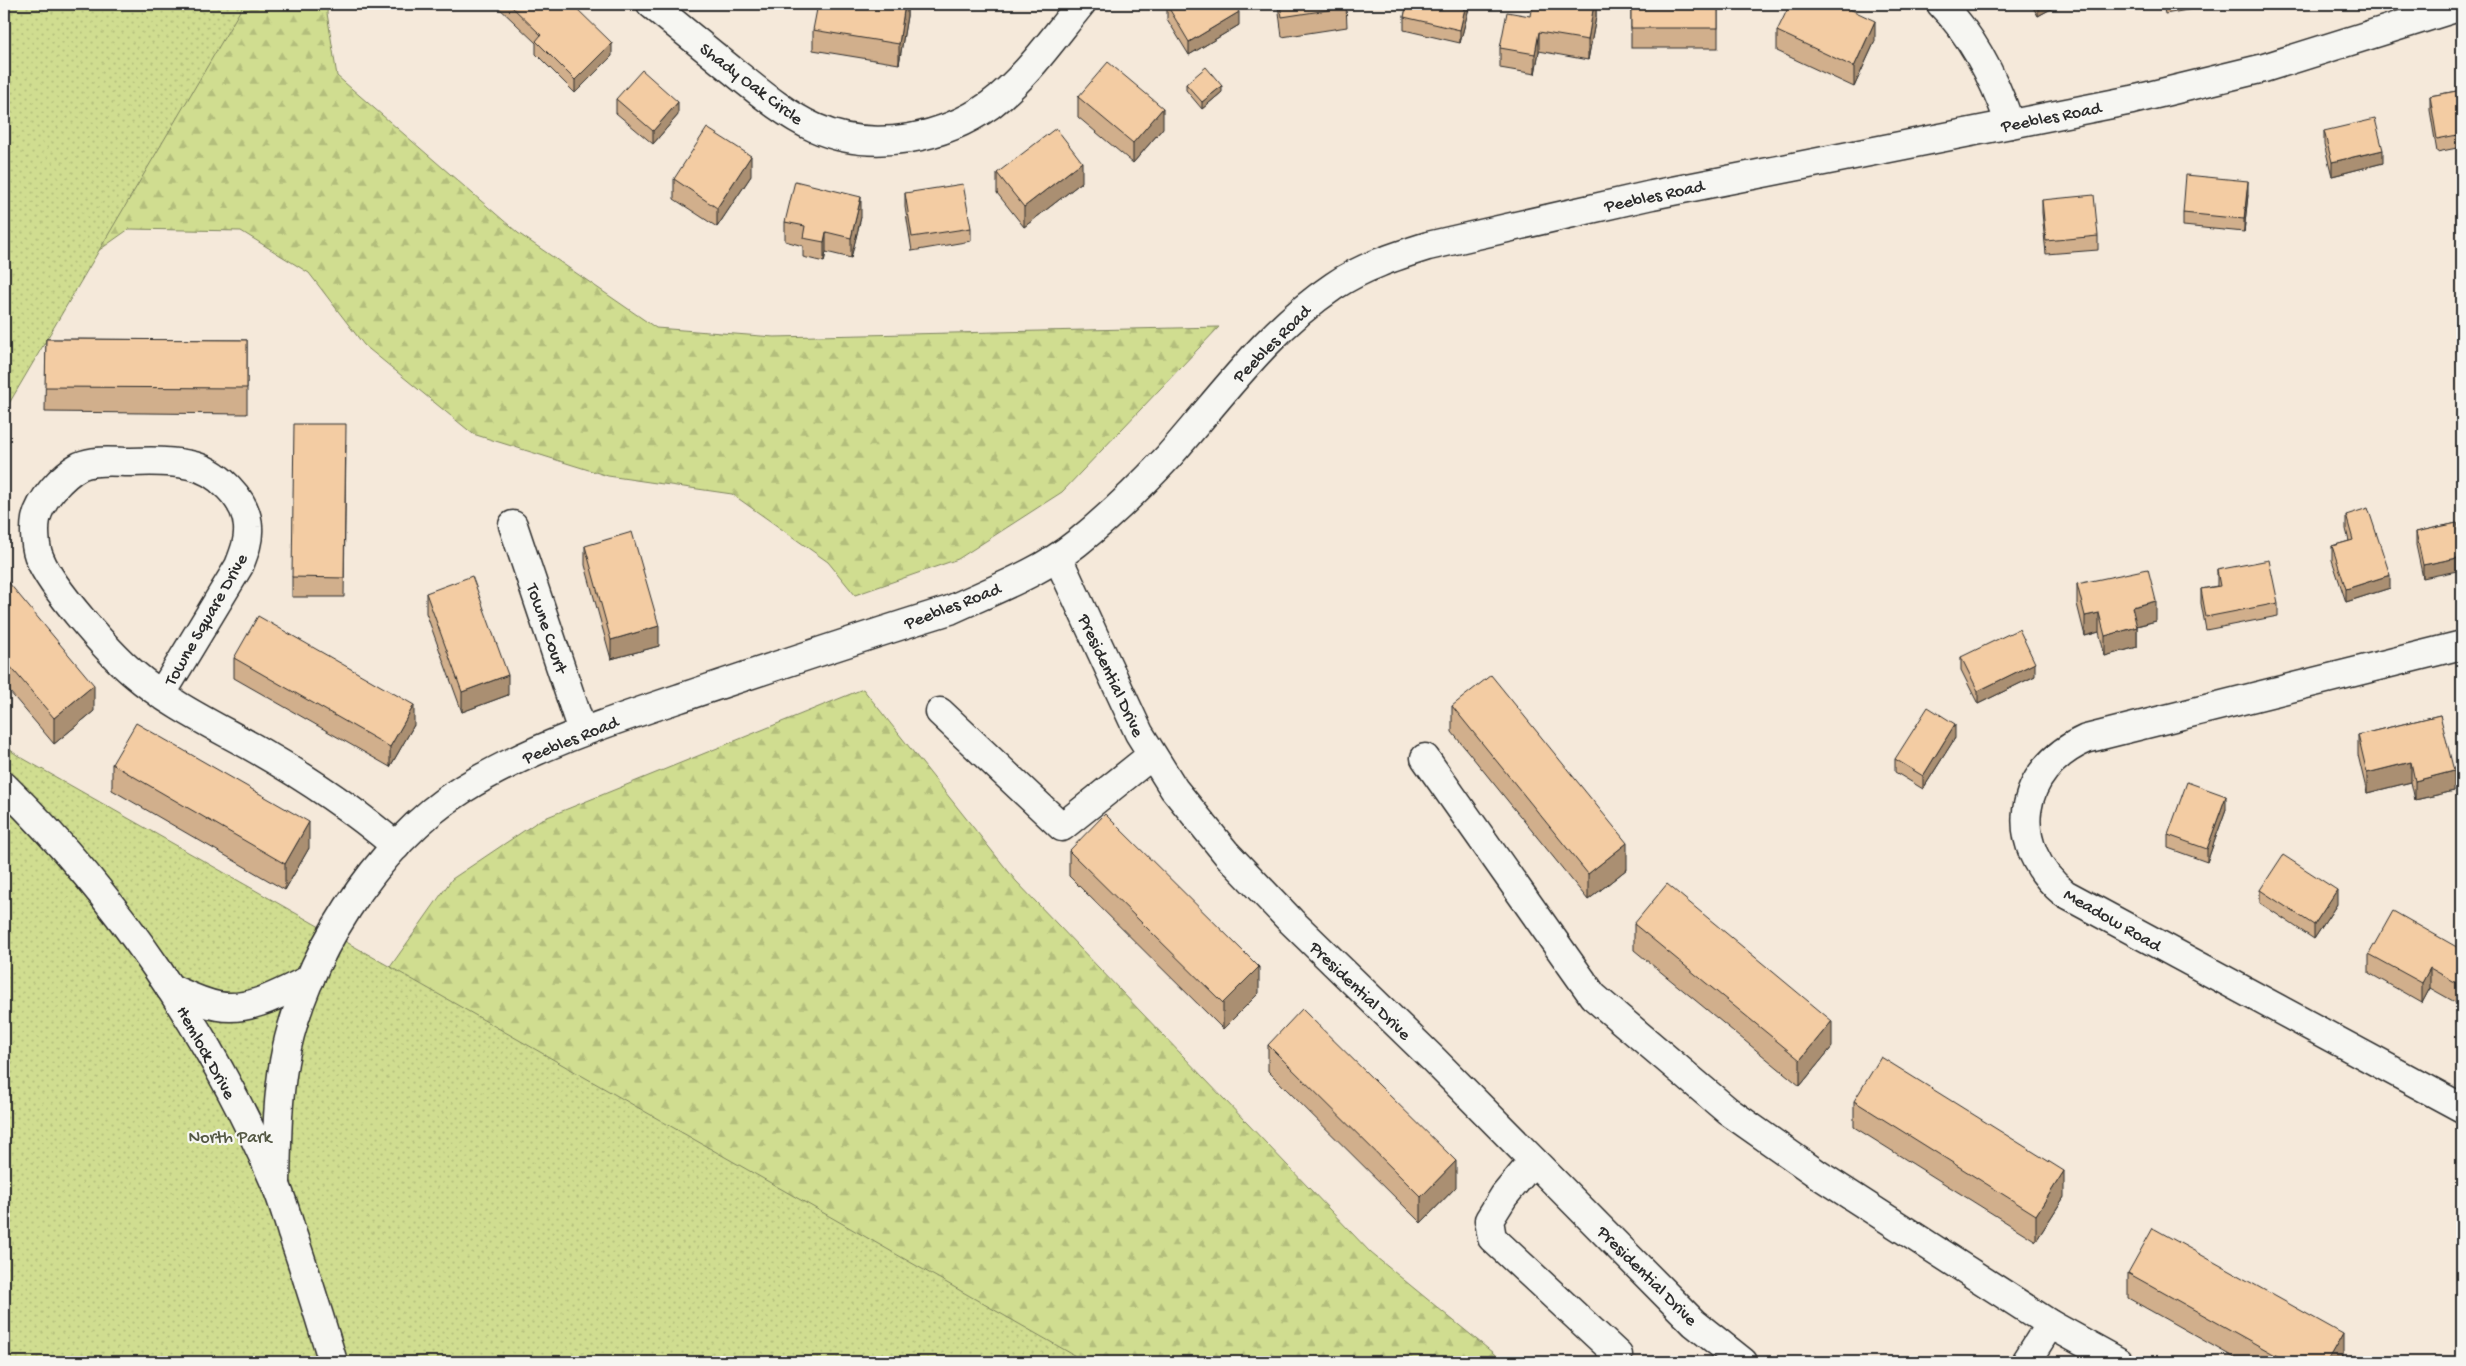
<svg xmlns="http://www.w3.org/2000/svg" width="2466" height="1366" font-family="'Gochi Hand',sans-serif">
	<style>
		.forest { fill: url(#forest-firs); stroke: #7e845e }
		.park { fill: url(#park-dots); stroke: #7e845e }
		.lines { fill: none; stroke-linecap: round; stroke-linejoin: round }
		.minor-casing { stroke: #2b2b2b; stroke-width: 31 }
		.minor { stroke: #f6f6f2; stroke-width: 28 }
		.wall { fill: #d1af8c; stroke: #2b2b2b }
		.shaded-wall { fill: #aa8f72; stroke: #2b2b2b }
		.building { fill: #f3cca3; stroke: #2b2b2b }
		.labels { text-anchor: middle; stroke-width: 4.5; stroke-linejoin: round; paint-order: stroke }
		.street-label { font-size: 18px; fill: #2b2b2b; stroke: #f6f6f2 }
		.park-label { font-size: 18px; fill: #545844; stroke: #f6f6f2 }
	</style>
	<defs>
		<pattern id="forest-firs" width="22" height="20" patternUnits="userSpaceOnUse" patternTransform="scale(1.25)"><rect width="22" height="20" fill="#d0dd90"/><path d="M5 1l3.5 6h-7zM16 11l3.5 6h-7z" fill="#b3be7c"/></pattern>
		<pattern id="park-dots" width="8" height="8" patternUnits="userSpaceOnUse" patternTransform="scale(1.25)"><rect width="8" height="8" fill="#d0dd90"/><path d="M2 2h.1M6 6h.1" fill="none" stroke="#b3be7c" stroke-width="1.8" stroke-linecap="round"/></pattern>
	</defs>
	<rect width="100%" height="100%" fill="#f5e9da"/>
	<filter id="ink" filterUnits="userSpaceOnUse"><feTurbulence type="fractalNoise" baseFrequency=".02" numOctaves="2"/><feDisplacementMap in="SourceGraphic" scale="10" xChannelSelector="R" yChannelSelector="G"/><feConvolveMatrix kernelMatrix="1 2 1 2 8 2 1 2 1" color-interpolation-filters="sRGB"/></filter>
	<g filter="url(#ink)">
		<g class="forest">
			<path d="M 4,4 L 328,4 L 327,13 L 337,76 L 518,233 L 656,328 L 774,337 L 1219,327 L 1062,492 L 958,559 L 855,595 L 828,562 L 732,494 L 608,476 L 473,434 L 364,345 L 309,273 L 241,231 L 129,229 L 9,314 Z"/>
			<path d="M 863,689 L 1016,881 L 1371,1253 L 1504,1362 L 386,1362 L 369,997 L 452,879 L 540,820 Z"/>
		</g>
		<g class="park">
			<path d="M 4,4 L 244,4 L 4,412 Z"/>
			<path d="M 4,745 L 17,755 L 1086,1362 L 4,1362 Z"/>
		</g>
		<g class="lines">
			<defs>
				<g id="minor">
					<path d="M 651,4 C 678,26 706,49 733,71 C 791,118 830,151 910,138 C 939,133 966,122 990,105 C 1026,78 1053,38 1081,4"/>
					<path d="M 1941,4 C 1973,36 1995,81 2010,124"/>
					<path d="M 513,525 L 582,731"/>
					<path d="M 1058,558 L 1139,733 L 1174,789 L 1226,853 L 1291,921 L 1433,1059 L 1694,1323 L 1743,1362"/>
					<path d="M 2462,645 L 2086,739 C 2016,770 2006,846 2065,894 L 2462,1108"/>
					<path d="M 161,695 L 239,566 C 244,553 249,541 248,527 C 247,499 216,470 190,465 C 171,461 151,461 132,462 C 116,462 95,459 80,466 C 63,475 40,500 36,519 C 34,530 35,549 40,559 C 51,587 109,653 133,673 C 169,704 213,725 254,748 C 305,777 352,808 396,846"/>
					<path d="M 940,712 L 1062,827 L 1152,755"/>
					<path d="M 1425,758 L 1593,996 L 1728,1111 L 1816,1173 L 2050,1324 L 2119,1362"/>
					<path d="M 4,786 C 119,898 211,1035 275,1183 C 282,1199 287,1216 292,1233 C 307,1276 320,1319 333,1362"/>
					<path d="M 170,988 C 186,995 201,1003 218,1006 C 250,1012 283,992 310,979"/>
					<path d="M 1533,1161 L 1504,1196 L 1489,1220 L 1492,1238 L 1618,1355"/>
					<path d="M 276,1184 C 277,1143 277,1102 284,1062 C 301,963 377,842 463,789 C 533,746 611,721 689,695 C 776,666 862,637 950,610 C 993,590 1040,573 1077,543 C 1109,517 1140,487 1168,457 C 1221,397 1267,331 1334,286 C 1362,267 1396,256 1428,246 L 1652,195 L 2132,100 L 2264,68 L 2462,6"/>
					<path d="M 2026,1362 L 2050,1324"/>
				</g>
			</defs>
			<use href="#minor" class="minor-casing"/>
			<use href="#minor" class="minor"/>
		</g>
		<g class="wall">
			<path d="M 495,4 L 566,4 L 612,56 L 575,93 L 536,54 L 536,43 Z"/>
			<path d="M 907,4 L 907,16 L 899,64 L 813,50 L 813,30 Z"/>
			<path d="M 966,4 L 974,4 L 970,8 Z"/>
			<path d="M 1278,4 L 1346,4 L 1347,27 L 1282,37 Z"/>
			<path d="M 1407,4 L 1470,4 L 1460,43 L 1404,30 L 1404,17 Z"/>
			<path d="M 1596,4 L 1596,17 L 1588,60 L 1539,51 L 1535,74 L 1500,68 L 1500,48 L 1530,16 Z"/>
			<rect x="1631" y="4" width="87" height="44"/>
			<path d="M 2031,4 L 2060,4 L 2038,16 Z"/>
			<path d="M 2163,4 L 2221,4 L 2165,14 Z"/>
			<path d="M 1167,5 L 1239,25 L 1189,55 L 1167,19 Z"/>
			<path d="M 1777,31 L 1875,41 L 1854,87 L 1777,51 Z"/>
			<path d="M 1186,84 L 1222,92 L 1202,109 L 1186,90 Z"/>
			<path d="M 2462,90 L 2462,147 L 2437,152 L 2430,110 L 2430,96 Z"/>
			<path d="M 1078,97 L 1163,128 L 1133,163 L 1078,117 Z"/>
			<path d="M 616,99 L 678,115 L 653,144 L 616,113 Z"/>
			<path d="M 2324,131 L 2383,163 L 2332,176 L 2324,144 Z"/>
			<path d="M 997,173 L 1082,182 L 1024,227 L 997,193 Z"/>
			<path d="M 751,176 L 717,227 L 674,199 L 674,179 Z"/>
			<path d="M 905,193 L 971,228 L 971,241 L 912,251 L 905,207 Z"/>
			<path d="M 2248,195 L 2244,232 L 2183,226 L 2183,213 Z"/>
			<path d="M 2042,200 L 2098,236 L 2098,250 L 2046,254 L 2042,213 Z"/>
			<path d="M 861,217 L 851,258 L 826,252 L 824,262 L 803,257 L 803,246 L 785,241 L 785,222 Z"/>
			<path d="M 46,339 L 247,340 L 247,414 L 45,412 Z"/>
			<path d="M 346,444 L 344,597 L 292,597 L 292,577 Z"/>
			<path d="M 2346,515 L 2390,588 L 2346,602 L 2332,560 L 2332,546 L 2349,541 L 2346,529 Z"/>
			<path d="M 2457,523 L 2423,578 L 2416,545 L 2416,532 Z"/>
			<path d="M 585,546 L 659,646 L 611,659 L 585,565 Z"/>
			<path d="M 2217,570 L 2278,603 L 2278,616 L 2206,630 L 2201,603 L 2201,589 L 2217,586 Z"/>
			<path d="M 4,577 L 94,711 L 54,744 L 4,685 Z"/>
			<path d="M 2077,584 L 2156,621 L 2137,626 L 2137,647 L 2105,656 L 2099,632 L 2085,636 L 2077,604 Z"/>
			<path d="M 426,593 L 508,695 L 462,712 L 426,613 Z"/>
			<path d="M 1961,657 L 2035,676 L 1978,704 L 1961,670 Z"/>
			<path d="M 234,658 L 414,725 L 390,767 L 234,678 Z"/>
			<path d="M 1452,706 L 1627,869 L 1588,900 L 1452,732 Z"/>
			<path d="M 2440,715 L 2454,791 L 2415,800 L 2411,782 L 2367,793 L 2358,755 L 2358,735 Z"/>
			<path d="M 1955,738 L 1923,789 L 1895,772 L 1895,759 Z"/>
			<path d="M 112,764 L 309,848 L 285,890 L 112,790 Z"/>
			<path d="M 2226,809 L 2207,862 L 2168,848 L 2168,835 Z"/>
			<path d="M 1069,851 L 1259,993 L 1223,1029 L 1069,876 Z"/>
			<path d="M 2260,890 L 2337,904 L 2314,939 L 2260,903 Z"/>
			<path d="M 1634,924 L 1832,1047 L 1800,1086 L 1634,950 Z"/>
			<path d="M 2462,950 L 2462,1006 L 2430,988 L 2422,1003 L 2369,973 L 2369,954 Z"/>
			<path d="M 1268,1045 L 1456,1187 L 1421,1223 L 1268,1071 Z"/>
			<path d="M 1854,1101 L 2064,1197 L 2036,1241 L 1854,1127 Z"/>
			<path d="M 2128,1273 L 2343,1360 L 2342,1362 L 2242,1362 L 2128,1298 Z"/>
		</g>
		<g class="shaded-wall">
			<path d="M 905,4 L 907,4 L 907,16 L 899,64 L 899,44 Z"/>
			<path d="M 1466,4 L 1470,4 L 1460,43 L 1460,30 Z"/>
			<path d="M 1594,4 L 1596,4 L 1596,17 L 1588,60 L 1588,40 Z"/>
			<path d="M 2038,4 L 2060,4 L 2038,16 Z"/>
			<path d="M 1239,12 L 1239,25 L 1189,55 L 1189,42 Z"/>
			<path d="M 1875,21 L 1875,41 L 1854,87 L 1854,67 Z"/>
			<path d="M 1539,32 L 1539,51 L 1535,74 L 1535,54 Z"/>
			<path d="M 612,43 L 612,56 L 575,93 L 575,80 Z"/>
			<path d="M 1222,86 L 1222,92 L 1202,109 L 1202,102 Z"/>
			<path d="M 678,102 L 678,115 L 653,144 L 653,131 Z"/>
			<path d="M 1163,108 L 1163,128 L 1133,163 L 1133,143 Z"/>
			<path d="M 2383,150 L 2383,163 L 2332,176 L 2332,162 Z"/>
			<path d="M 751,156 L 751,176 L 717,227 L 717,208 Z"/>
			<path d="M 1082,162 L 1082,182 L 1024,227 L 1024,207 Z"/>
			<path d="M 2248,181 L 2248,195 L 2244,232 L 2244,219 Z"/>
			<path d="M 861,197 L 861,217 L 851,258 L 851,238 Z"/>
			<path d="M 826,232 L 826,252 L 824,262 L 824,242 Z"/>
			<path d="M 2462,557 L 2462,570 L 2423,578 L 2423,565 Z"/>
			<path d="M 2390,575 L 2390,588 L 2346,602 L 2346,589 Z"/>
			<path d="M 2156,601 L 2156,621 L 2132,627 L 2132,607 Z"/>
			<path d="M 2099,613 L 2099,632 L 2085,636 L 2085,616 Z"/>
			<path d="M 659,626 L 659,646 L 611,659 L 611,640 Z"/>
			<path d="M 2137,627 L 2137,647 L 2105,656 L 2105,636 Z"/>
			<path d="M 2035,663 L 2035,676 L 1978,704 L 1978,691 Z"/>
			<path d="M 508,675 L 508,695 L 462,712 L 462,692 Z"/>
			<path d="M 94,685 L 94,711 L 54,744 L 54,718 Z"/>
			<path d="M 414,705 L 414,725 L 390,767 L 390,747 Z"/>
			<path d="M 1955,724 L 1955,738 L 1923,789 L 1923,776 Z"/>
			<path d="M 2411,762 L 2411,782 L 2367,793 L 2367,773 Z"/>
			<path d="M 2454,771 L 2454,791 L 2415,800 L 2415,781 Z"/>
			<path d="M 2226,796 L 2226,809 L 2207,862 L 2207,849 Z"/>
			<path d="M 309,822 L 309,848 L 285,890 L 285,864 Z"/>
			<path d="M 1627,843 L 1627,869 L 1588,900 L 1588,874 Z"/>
			<path d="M 2337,890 L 2337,904 L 2314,939 L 2314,925 Z"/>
			<path d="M 1259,967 L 1259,993 L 1223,1029 L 1223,1003 Z"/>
			<path d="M 2430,968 L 2430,988 L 2422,1003 L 2422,983 Z"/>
			<path d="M 1832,1021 L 1832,1047 L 1800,1086 L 1800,1060 Z"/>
			<path d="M 1456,1161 L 1456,1187 L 1421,1223 L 1421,1197 Z"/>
			<path d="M 2064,1171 L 2064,1197 L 2036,1241 L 2036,1215 Z"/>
			<path d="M 2343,1334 L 2343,1360 L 2342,1362 L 2327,1362 Z"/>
		</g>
		<g class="building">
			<path d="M 509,4 L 566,4 L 569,7 L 572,4 L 612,43 L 575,80 L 536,41 L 541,35 Z"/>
			<path d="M 818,4 L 905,4 L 899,44 L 813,30 Z"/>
			<path d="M 1170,4 L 1234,4 L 1239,12 L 1189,42 L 1167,5 Z"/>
			<path d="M 1280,4 L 1346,4 L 1347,7 L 1282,17 Z"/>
			<path d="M 1407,4 L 1466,4 L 1460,30 L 1404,17 Z"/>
			<path d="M 1532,4 L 1594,4 L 1588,40 L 1539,32 L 1535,54 L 1500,48 L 1507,12 L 1530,16 Z"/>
			<rect x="1631" y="4" width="87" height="24"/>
			<path d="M 1790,4 L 1839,4 L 1875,21 L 1854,67 L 1777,31 Z"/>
			<path d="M 1108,62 L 1163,108 L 1133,143 L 1078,97 Z"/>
			<path d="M 1206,67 L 1222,86 L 1202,102 L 1186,84 Z"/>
			<path d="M 642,70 L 678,102 L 653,131 L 616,99 Z"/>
			<path d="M 2462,90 L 2462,134 L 2437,139 L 2430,96 Z"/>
			<path d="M 2375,119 L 2383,150 L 2332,162 L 2324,131 Z"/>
			<path d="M 707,128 L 751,156 L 717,208 L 674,179 Z"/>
			<path d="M 1056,128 L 1082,162 L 1024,207 L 997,173 Z"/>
			<path d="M 2186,175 L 2248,181 L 2244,219 L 2183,213 Z"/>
			<path d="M 795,181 L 861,197 L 851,238 L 826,232 L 824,242 L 803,238 L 805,226 L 785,222 Z"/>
			<path d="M 963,184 L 971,228 L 912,237 L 905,193 Z"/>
			<path d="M 2094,195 L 2098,236 L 2046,241 L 2042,200 Z"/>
			<path d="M 46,339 L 247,340 L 247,388 L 45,387 Z"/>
			<path d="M 294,424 L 346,424 L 344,578 L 292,577 Z"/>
			<path d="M 2368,508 L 2390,575 L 2346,589 L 2332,546 L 2353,540 L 2346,515 Z"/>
			<path d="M 2457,523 L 2462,546 L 2462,557 L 2423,565 L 2416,532 Z"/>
			<path d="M 632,532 L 659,626 L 611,640 L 585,546 Z"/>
			<path d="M 2269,560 L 2278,603 L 2206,617 L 2201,589 L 2220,586 L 2217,570 Z"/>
			<path d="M 2148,569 L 2156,601 L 2132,607 L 2137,627 L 2105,636 L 2099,613 L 2085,616 L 2077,584 Z"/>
			<path d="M 472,576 L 508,675 L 462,692 L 426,593 Z"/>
			<path d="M 4,577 L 94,685 L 54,718 L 4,659 Z"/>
			<path d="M 258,616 L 414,705 L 390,747 L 234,658 Z"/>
			<path d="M 2019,629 L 2035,663 L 1978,691 L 1961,657 Z"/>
			<path d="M 1491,675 L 1627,843 L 1588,874 L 1452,706 Z"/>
			<path d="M 1928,707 L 1955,724 L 1923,776 L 1895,759 Z"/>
			<path d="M 2440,715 L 2454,771 L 2415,781 L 2411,762 L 2367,773 L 2358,735 Z"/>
			<path d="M 136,723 L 309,822 L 285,864 L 112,764 Z"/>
			<path d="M 2187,782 L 2226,796 L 2207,849 L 2168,835 Z"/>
			<path d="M 1105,814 L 1259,967 L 1223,1003 L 1069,851 Z"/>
			<path d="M 2283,855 L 2337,890 L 2314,925 L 2260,890 Z"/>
			<path d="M 1667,884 L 1832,1021 L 1800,1060 L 1634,924 Z"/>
			<path d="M 2393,911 L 2462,950 L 2462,986 L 2430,968 L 2422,983 L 2369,954 Z"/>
			<path d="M 1302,1009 L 1456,1161 L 1421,1197 L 1268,1045 Z"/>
			<path d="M 1881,1057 L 2064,1171 L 2036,1215 L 1854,1101 Z"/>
			<path d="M 2153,1228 L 2343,1334 L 2327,1362 L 2288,1362 L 2128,1273 Z"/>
		</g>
	</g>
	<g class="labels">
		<g class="street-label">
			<text transform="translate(752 83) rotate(37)" y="6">Shady Oak Circle</text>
			<text transform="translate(2051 116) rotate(-11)" y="6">Peebles Road</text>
			<text transform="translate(1654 195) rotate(-12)" y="6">Peebles Road</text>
			<text transform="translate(1271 343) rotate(-45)" y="6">Peebles Road</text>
			<text transform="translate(952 605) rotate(-21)" y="6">Peebles Road</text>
			<text transform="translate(205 619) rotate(-60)" y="6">Towne Square Drive</text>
			<text transform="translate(548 628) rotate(71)" y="6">Towne Court</text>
			<text transform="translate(1112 675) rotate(65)" y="6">Presidential Drive</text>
			<text transform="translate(570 739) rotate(-22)" y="6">Peebles Road</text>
			<text transform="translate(2113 919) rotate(30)" y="6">Meadow Road</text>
			<text transform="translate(1361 990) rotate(44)" y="6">Presidential Drive</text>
			<text transform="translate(207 1052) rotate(61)" y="6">Hemlock Drive</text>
			<text transform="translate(1648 1275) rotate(45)" y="6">Presidential Drive</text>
		</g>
		<g class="park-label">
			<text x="230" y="1142">North Park</text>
		</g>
	</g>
	<rect width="2466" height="1366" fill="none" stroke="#f6f6f2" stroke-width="20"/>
	<rect x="10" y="10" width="2446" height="1346" fill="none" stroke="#2b2b2b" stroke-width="2" filter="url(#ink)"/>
</svg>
